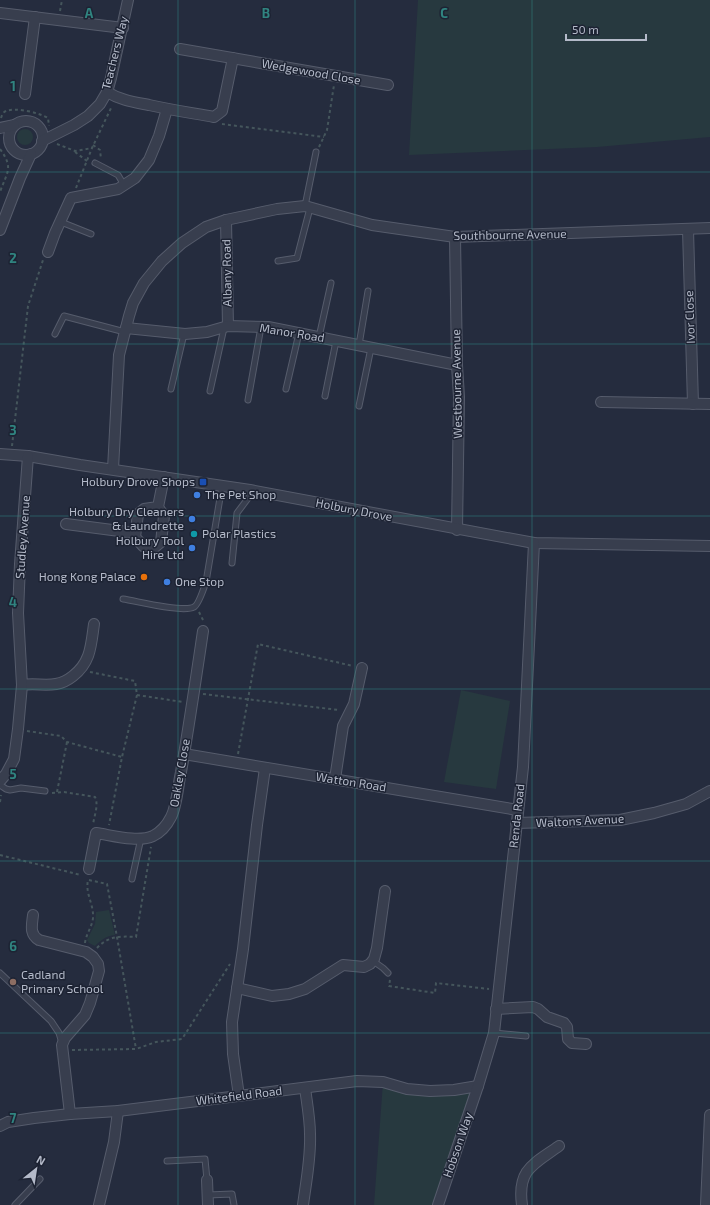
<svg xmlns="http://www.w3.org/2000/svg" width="710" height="1205" font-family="'Exo 2',sans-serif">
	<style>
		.green { fill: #27393f }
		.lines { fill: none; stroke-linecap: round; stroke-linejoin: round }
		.service-casing { stroke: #565c6c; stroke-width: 7 }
		.minor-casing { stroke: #565c6c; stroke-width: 12 }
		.path { stroke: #45565c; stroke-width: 2; stroke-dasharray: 3 3; stroke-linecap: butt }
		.service { stroke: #383e4e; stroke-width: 5 }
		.minor { stroke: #383e4e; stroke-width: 10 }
		.grid { fill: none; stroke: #308480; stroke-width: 1; stroke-opacity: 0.55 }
		.transit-dot { fill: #1a4fb4; stroke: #1d2333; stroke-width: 1.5 }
		.shop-dot { fill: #3f7fe0; stroke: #1d2333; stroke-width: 1.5 }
		.culture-dot { fill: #0f9aa8; stroke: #1d2333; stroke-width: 1.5 }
		.food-dot { fill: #e8710a; stroke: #1d2333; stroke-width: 1.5 }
		.education-dot { fill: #8d6e63; stroke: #1d2333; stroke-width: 1.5 }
		.labels { text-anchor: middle; stroke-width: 3; stroke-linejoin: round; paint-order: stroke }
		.street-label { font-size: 12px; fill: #b4bac9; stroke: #1d2333 }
		.poi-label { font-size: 12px; fill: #b4bac9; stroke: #1d2333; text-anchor: end }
		.grid-label { font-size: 13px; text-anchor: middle; font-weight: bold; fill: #308480; stroke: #1d2333; stroke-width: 3; stroke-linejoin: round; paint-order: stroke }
	</style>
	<rect width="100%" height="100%" fill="#252c3e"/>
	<g class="green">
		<path d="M 418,0 L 710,0 L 710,137 L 597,147 L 409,155 Z"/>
		<circle cx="25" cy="137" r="8"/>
		<path d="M 461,690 L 510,701 L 496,789 L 444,782 Z"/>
		<path d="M 109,910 L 115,935 C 106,936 101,940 95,946 L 89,943 L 87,940 L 95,924 L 96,912 Z"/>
		<path d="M 383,1082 L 407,1089 L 478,1086 L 438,1205 L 374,1205 Z"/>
	</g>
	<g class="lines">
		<defs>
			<g id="service">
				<path d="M 95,163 L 118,175 L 124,185"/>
				<path d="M 305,206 L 316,152"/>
				<path d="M 61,222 L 91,234"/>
				<path d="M 278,261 L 297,258 L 310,208"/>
				<path d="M 55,334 L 64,316 L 125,332"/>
				<path d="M 319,337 L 331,283"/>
				<path d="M 359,345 L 368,291"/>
				<path d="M 171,389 L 184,334"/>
				<path d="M 286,389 L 299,333"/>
				<path d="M 210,391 L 224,328"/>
				<path d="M 325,396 L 336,341"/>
				<path d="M 248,400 L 261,327"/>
				<path d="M 359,406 L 371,348"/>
				<path d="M 232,563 L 237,513 L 249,497 L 250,490"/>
				<path d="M 123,599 C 137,601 183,613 194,607 C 198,605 204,588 206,582 L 222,486"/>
				<path d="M 0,785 L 6,789 L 10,790 L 21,788 L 45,791"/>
				<path d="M 132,879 L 141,838"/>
				<path d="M 373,961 L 383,968 L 388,973"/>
				<path d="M 0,973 L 51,1021 L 59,1033 L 62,1043"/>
				<path d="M 494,1033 L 526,1036"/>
				<path d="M 167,1161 L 205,1159 L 207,1180"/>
				<path d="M 208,1195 L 232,1194 L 234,1205"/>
				<path d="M 15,1205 L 40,1179"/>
			</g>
			<g id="minor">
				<path d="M 0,13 L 123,28"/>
				<path d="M 180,49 L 388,85"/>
				<path d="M 107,92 C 120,100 134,102 149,105 C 171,110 192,113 214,117 L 222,111 L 233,58"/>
				<path d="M 25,94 L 35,17"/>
				<circle cx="26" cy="138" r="17"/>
				<path d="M 0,128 L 14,125"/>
				<path d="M 42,141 L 74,125 L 88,116 L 100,104 L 107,92 L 111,78 L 128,0"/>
				<path d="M 226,220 L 228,326"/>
				<path d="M 0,230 L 20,178 L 31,154"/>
				<path d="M 688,230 L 693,404"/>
				<path d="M 455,237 L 457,365 L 459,397 L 457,530"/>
				<path d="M 48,252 L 55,233 L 71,198 L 118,189 L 135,178 L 149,160 L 159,136 L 167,109"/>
				<path d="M 126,328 L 185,334 L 207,332 L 228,326 L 268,327 L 457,365"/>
				<path d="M 601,402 L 710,404"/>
				<path d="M 0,454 L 28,456 L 80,465 L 250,490 L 534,543 L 710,546"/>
				<path d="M 113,469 L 119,355 L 129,316 L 133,303 L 144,283 L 162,261 L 182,243 L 206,227 L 226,220 L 277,209 L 305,206 L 372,225 L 455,237 L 710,228"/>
				<path d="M 158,507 L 144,509 L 138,514 L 135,537 L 143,546 L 155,547 L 161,542 L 164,516 L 158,507 L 164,477"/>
				<path d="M 66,524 L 135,533"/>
				<path d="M 22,685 C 34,683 45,686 56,684 C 62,683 68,680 73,676 C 91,662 91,645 94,624"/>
				<path d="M 184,754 L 518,810"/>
				<path d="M 335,779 L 343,726 L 354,704 L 362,668"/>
				<path d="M 0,781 L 6,774 L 14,759 L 18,729 L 22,685 L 18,613 L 20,564 L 28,456"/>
				<path d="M 516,823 L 620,820 L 654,813 L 686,804 L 710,791"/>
				<path d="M 89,869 L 96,833 C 111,835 138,843 153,836 C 161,832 167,825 171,817 C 177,806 178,785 181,772 C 189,726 196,678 203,631"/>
				<path d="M 33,915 C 32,925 29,934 39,940 L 86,952 L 93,957 L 98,964 L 99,971 L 90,1003 L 85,1015 L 65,1038 L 62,1045 L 70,1114"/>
				<path d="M 237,988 L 272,996 L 289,994 L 305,989 L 343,965 L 364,967 L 370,964 L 374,959 L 377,948 L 385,891"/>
				<path d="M 496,1009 L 533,1007 L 538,1009 L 547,1017 L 564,1023 L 567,1027 L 568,1039 L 572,1043 L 586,1044"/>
				<path d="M 239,1096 L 233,1054 L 232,1022 L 243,949 L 257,825 L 265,768"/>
				<path d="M 0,1126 L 8,1122 L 34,1118 L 70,1114 L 118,1111 L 357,1081 L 383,1082 L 407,1089 L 430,1091 L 454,1090 L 478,1086"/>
				<path d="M 207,1180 L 208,1205"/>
				<path d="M 99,1205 L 114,1142 L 118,1111"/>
				<path d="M 303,1205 C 306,1182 311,1158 310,1134 C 310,1119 307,1103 305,1088"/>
				<path d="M 438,1205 L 478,1086 L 494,1033 L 523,767 L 534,543"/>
				<path d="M 522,1205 C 517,1169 534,1164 559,1146"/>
				<path d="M 706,1205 L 710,1115"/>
			</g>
		</defs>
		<use href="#service" class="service-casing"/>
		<use href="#minor" class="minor-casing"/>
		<g class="path">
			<path d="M 60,11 L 62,0"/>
			<path d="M 1,118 C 2,115 3,112 6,111 C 16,107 40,113 48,118 L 49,126"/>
			<path d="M 222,124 L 324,137"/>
			<path d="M 57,144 L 75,151 L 92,148"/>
			<path d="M 93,145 L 100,150 L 101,159"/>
			<path d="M 319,147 L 327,130 L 334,85"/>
			<path d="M 0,149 C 14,168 7,172 0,192"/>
			<path d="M 75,152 L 87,161"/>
			<path d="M 76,188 L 92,148 L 112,106"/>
			<path d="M 12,446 L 28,306 L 43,260"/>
			<path d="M 199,612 L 204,622"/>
			<path d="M 90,672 L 135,681 L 137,695 L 122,757 L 109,825"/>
			<path d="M 203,694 L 339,710"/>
			<path d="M 137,695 L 183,702"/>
			<path d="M 27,731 L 61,736 L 67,742 L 122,757"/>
			<path d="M 238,754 L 258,644 L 353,666"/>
			<path d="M 57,792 L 67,742"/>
			<path d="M 52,793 L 64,792 L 95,797 C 99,805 94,816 93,825"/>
			<path d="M 0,802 L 1,795"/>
			<path d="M 0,855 L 81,875"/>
			<path d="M 89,880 L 107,884 L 117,937 L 136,1049"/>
			<path d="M 85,943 C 86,934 92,927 93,918 C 94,904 85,894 88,880"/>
			<path d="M 97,948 C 108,936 120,936 136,937 L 151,847"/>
			<path d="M 390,980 L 389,986 L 435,993 L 436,983 L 489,989"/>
			<path d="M 72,1050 L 136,1049 L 156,1042 L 182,1039 L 230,964"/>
		</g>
		<use href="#service" class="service"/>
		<use href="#minor" class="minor"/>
	</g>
	<path class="grid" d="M 178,0 L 178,1205M 355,0 L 355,1205M 532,0 L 532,1205M 0,172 L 710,172M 0,344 L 710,344M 0,516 L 710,516M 0,689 L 710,689M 0,861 L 710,861M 0,1033 L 710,1033"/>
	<rect class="transit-dot" x="199" y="478" width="8" height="8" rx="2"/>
	<g class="shop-dot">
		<circle cx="197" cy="495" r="4"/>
		<circle cx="192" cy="519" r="4"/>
		<circle cx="192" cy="548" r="4"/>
		<circle cx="167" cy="582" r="4"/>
	</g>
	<circle class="culture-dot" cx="194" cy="534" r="4"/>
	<circle class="food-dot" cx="144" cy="577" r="4"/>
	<circle class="education-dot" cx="13" cy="982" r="4"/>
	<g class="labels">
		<g class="street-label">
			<text transform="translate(115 53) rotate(-76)" y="4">Teachers Way</text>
			<text transform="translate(311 72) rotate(10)" y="4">Wedgewood Close</text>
			<text transform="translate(510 235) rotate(-1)" y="4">Southbourne Avenue</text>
			<text transform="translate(227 273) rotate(-91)" y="4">Albany Road</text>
			<text transform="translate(690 317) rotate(-92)" y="4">Ivor Close</text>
			<text transform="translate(292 333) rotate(9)" y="4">Manor Road</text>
			<text transform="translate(457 384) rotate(-91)" y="4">Westbourne Avenue</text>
			<text transform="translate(354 510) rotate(11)" y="4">Holbury Drove</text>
			<text transform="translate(23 537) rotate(-86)" y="4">Studley Avenue</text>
			<text transform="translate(180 773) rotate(-80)" y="4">Oakley Close</text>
			<text transform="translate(351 782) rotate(9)" y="4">Watton Road</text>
			<text transform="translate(517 816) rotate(-84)" y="4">Renda Road</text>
			<text transform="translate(580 821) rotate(-3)" y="4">Waltons Avenue</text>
			<text transform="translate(239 1096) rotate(-7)" y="4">Whitefield Road</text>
			<text transform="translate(458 1145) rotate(-71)" y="4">Hobson Way</text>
		</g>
		<g class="poi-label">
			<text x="195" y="486">Holbury Drove Shops</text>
			<text x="205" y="499" text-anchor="start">The Pet Shop</text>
			<text x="184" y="516">Holbury Dry Cleaners<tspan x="184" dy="14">&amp; Laundrette</tspan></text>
			<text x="202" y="538" text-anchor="start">Polar Plastics</text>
			<text x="184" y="545">Holbury Tool<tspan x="184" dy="14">Hire Ltd</tspan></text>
			<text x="136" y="581">Hong Kong Palace</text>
			<text x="175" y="586" text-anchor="start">One Stop</text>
			<text x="21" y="979" text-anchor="start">Cadland<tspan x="21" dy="14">Primary School</tspan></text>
		</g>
	</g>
	<g class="grid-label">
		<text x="89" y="18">A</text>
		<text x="266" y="18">B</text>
		<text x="444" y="18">C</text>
		<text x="13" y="91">1</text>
		<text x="13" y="263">2</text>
		<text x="13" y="435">3</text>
		<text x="13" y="607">4</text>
		<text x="13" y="779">5</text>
		<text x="13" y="951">6</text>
		<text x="13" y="1123">7</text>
	</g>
	<g transform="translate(36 1169) rotate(30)" stroke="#1d2333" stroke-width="3" paint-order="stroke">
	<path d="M0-3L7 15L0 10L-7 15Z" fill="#b4bac9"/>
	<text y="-6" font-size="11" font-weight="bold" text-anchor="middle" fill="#b4bac9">N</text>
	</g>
	<path d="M566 34v6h80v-6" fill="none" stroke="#b4bac9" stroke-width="2"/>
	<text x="572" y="34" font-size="12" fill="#b4bac9" stroke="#1d2333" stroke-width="3" paint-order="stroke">50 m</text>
</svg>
